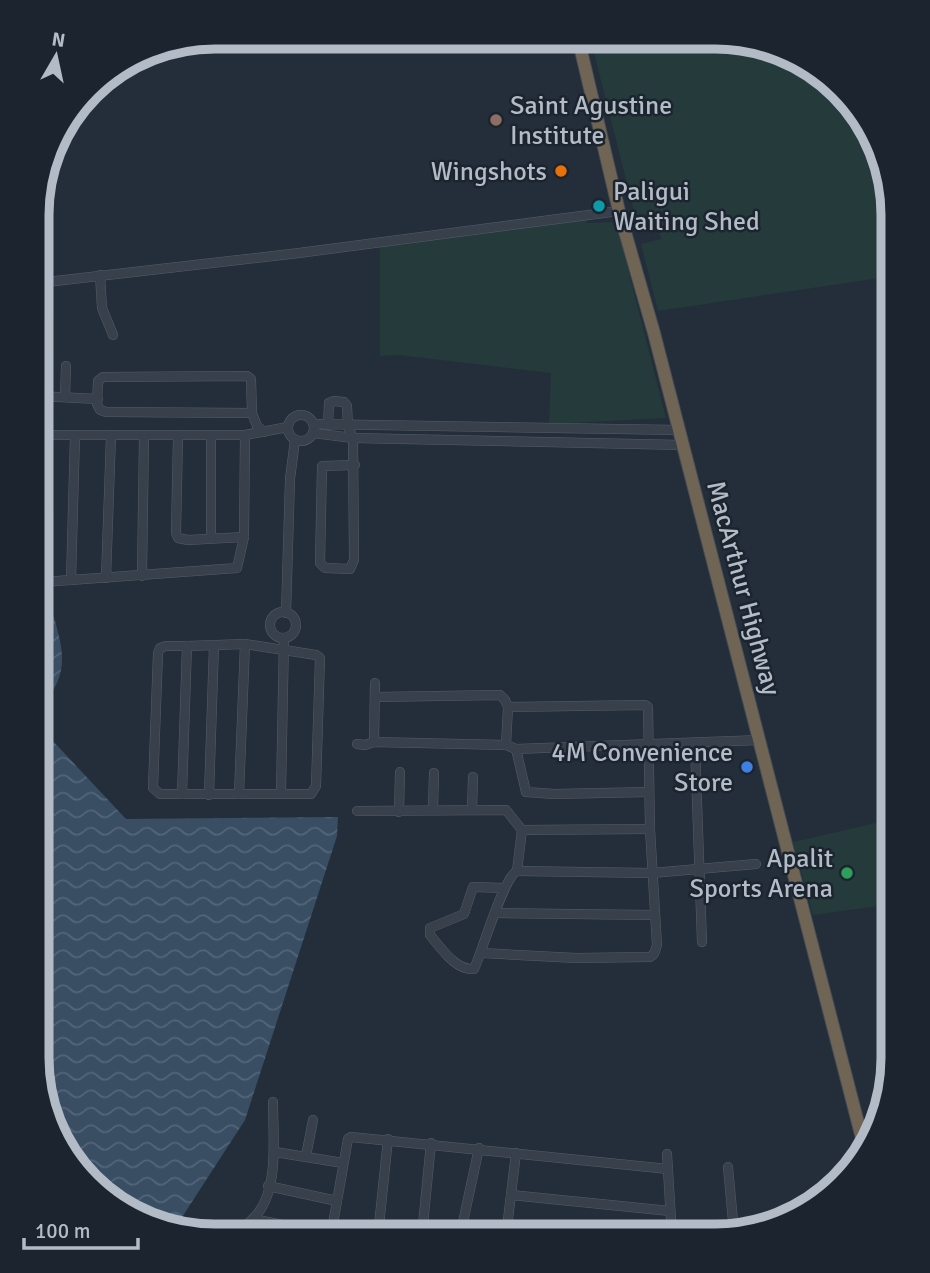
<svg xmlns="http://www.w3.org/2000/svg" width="930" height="1273" font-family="Signika,sans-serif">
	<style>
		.grass { fill: #253a3b }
		.water { fill: url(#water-waves) }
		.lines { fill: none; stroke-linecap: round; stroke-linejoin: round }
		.minor-casing { stroke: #555e68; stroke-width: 10 }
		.highway-casing { stroke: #424b55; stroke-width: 14 }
		.minor { stroke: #37404b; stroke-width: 9 }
		.highway { stroke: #706454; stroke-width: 12 }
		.education-dot { fill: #8d6e63; stroke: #1c252f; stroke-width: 2.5 }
		.food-dot { fill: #e8710a; stroke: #1c252f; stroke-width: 2.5 }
		.culture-dot { fill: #0f9aa8; stroke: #1c252f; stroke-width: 2.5 }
		.shop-dot { fill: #3f7fe0; stroke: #1c252f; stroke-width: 2.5 }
		.leisure-dot { fill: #2e9e5b; stroke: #1c252f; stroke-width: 2.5 }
		.labels { text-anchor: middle; stroke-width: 5; stroke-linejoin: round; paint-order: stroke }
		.poi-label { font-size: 26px; fill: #b2bbc6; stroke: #1c252f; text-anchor: end }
		.street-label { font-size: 26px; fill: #b2bbc6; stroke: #1c252f }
		.rim { fill: none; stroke: #b2bbc6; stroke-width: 9 }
	</style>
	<defs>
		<pattern id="water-waves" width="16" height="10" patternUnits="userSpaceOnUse" patternTransform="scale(1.75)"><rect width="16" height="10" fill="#394d63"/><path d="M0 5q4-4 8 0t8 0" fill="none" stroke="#536578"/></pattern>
	</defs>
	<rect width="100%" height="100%" fill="#232e3a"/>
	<g class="grass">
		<path d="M 635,38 L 738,38 L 823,73 L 875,137 L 893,215 L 893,276 L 658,311 L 641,244 L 661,239 L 656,214 L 635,215 L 594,53 Z"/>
		<path d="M 586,218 L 587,223 L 616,222 L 666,418 L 549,424 L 551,373 L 399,355 L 380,356 L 380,246 Z"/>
		<path d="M 893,819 L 893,904 L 813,915 L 793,842 Z"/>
	</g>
	<g class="water">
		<path d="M 49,600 C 62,647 75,672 37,711 L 38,601 Z"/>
		<path d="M 37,724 L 126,819 L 338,817 L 337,836 L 245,1120 L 175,1228 L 116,1206 L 55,1136 L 37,1058 Z"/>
	</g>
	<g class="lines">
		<defs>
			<g id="minor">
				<path d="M 100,275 L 102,308 L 113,335"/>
				<path d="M 38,283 L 299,253 L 619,211"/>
				<path d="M 38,396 L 98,399"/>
				<path d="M 65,397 L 66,366"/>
				<path d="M 252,413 L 251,379 L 247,376 L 103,377 L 98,381 L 97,404 L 100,410 L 106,412 L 252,413 L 257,426 L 264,432"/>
				<circle cx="301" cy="428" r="13"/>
				<path d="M 313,424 L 679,430"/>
				<path d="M 328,425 L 329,403 L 334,401 L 344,402 L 347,406 L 348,427 L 353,438 L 354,560 L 350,569 L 325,568 L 320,563 L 322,466 L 355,465"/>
				<path d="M 313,433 L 353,438 L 683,445"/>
				<path d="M 245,435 L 244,537 L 237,568 L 43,582 L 38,578 L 41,435 L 245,435 L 288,427"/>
				<path d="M 178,436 L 176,533 L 178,538 L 188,540 L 244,537"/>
				<path d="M 211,539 L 211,436"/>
				<path d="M 142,576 L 144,436"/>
				<path d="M 106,578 L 111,436"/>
				<path d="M 71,580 L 75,436"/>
				<circle cx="283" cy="625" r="13"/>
				<path d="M 286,613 L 290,479 L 295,440"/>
				<path d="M 245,644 L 316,655 L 320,658 L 316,786 L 311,794 L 182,794 L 187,646 Z"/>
				<path d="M 376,697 L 500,695 L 505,700 L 508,707 L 645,705 L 648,707 L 650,829 L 657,945 L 654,954 L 650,957 L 576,958 L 482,953"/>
				<path d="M 374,742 L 375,683"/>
				<path d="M 357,744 L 365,745 L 374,742 L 506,745 L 516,749 L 760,740"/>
				<path d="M 695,744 L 702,942"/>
				<path d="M 506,745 L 508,707"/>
				<path d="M 516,749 L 526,792 L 554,794 L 649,792"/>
				<path d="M 281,793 L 284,638"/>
				<path d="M 182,794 L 160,794 L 153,788 L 158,653 L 160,648 L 166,646 L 187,646"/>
				<path d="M 239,794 L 245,644"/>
				<path d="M 209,795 L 214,645"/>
				<path d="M 433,810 L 434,773"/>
				<path d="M 472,810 L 473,777"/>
				<path d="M 357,811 L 506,810 L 522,830 L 650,829"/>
				<path d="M 399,812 L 400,772"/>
				<path d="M 517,871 L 652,873 L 756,864"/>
				<path d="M 504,888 L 473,887 L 464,914 L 430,928 L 430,935 C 441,948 456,971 474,969 C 483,950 503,878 517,871 L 522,830"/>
				<path d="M 495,913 L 654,915"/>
				<path d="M 275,1152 L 343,1163"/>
				<path d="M 667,1154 L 672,1236"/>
				<path d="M 306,1156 L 313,1120"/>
				<path d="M 728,1167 L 734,1232"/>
				<path d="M 268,1186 L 337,1201"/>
				<path d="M 511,1195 L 670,1211"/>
				<path d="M 253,1219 L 332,1235"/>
				<path d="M 234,1235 C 242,1228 251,1222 258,1213 C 279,1186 273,1134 273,1102"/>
				<path d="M 331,1235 L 348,1139 L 351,1137 L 668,1169"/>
				<path d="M 378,1235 L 388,1139"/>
				<path d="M 422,1235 L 431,1143"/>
				<path d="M 460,1236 L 479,1148"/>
				<path d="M 506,1236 L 516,1153"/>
			</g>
			<path id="highway" d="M 578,38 L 619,211 L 654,333 L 865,1150"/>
		</defs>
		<use href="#minor" class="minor-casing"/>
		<use href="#highway" class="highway-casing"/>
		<use href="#minor" class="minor"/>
		<use href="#highway" class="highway"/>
	</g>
	<circle class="education-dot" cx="496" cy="120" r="7"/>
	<circle class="food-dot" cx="561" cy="171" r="7"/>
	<circle class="culture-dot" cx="599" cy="206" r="7"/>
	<circle class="shop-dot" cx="747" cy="767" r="7"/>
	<circle class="leisure-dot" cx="847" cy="873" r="7"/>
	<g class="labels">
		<g class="poi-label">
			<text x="510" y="114" text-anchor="start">Saint Agustine<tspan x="510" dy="30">Institute</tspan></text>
			<text x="547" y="180">Wingshots</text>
			<text x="613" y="200" text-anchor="start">Paligui<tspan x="613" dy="30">Waiting Shed</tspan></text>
			<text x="733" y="761">4M Convenience<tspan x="733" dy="30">Store</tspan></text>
			<text x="833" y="867">Apalit<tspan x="833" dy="30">Sports Arena</tspan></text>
		</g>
		<g class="street-label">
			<text transform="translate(744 588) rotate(75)" y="9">MacArthur Highway</text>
		</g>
	</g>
	<path d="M0 0H930V1273H0ZM215 49H715A166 166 0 0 1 881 215V1058A166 166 0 0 1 715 1224H215A166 166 0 0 1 49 1058V215A166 166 0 0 1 215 49Z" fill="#1c252f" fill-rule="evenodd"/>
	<path class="rim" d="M215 49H715A166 166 0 0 1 881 215V1058A166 166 0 0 1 715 1224H215A166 166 0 0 1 49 1058V215A166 166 0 0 1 215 49Z"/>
	<g transform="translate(56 56) rotate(9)" stroke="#1c252f" stroke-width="5" paint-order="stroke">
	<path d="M0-5L12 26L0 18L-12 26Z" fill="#b2bbc6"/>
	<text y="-10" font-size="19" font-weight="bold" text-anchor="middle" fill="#b2bbc6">N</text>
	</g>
	<path d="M24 1238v10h114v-10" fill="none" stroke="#b2bbc6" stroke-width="3.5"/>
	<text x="35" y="1238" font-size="21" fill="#b2bbc6" stroke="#1c252f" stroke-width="5" paint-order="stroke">100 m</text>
</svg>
